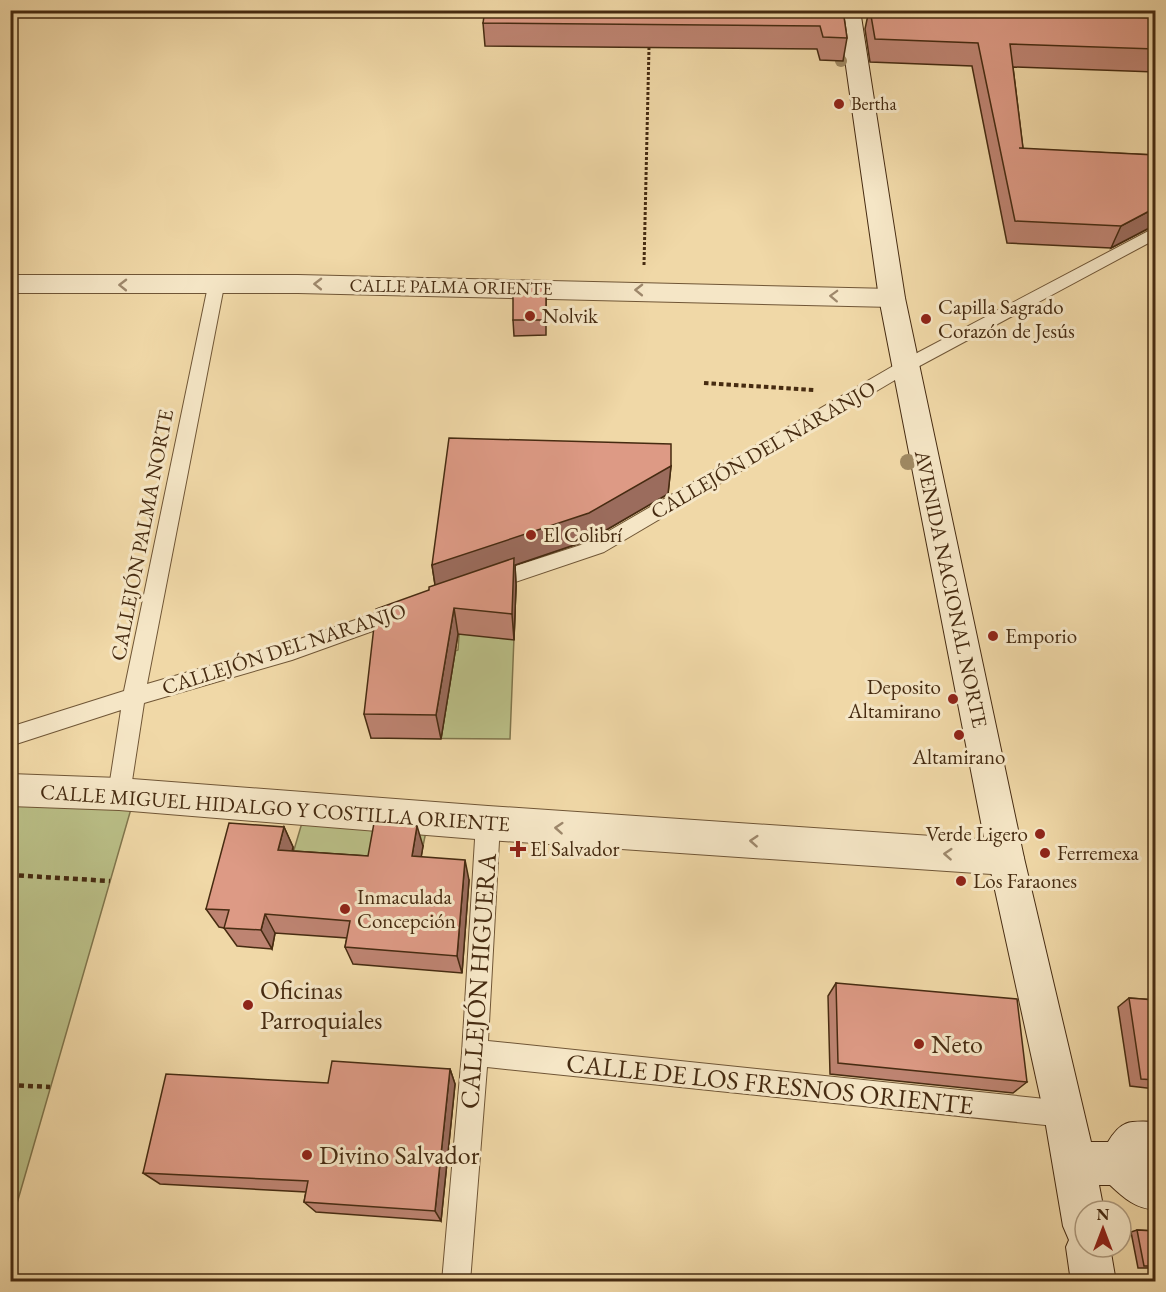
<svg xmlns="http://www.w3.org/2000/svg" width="1166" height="1292" font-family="'EB Garamond',serif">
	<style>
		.green { fill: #babf87; stroke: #80754c; stroke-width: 1.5 }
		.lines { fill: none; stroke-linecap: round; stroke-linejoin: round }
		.service-casing { stroke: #705636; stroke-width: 2 }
		.tertiary-casing { stroke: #705636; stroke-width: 2 }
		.secondary-casing { stroke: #462b11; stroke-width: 2 }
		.path-far2 { stroke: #462b11; stroke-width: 3; stroke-dasharray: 3 2; stroke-linecap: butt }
		.path-far1 { stroke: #462b11; stroke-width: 4; stroke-dasharray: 4.5 3; stroke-linecap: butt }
		.path { stroke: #462b11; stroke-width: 4.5; stroke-dasharray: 5 4; stroke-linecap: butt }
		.service { fill: #f5e6c6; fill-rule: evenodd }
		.tertiary { fill: #f5e6c6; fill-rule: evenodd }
		.secondary { fill: #f5e6c6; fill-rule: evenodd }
		.tree { fill: #9f8962 }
		.wall { fill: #be8472; stroke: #462b11; stroke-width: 1.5 }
		.shaded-wall { fill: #9b6c5d; stroke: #462b11; stroke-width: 1.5 }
		.building { fill: #dd9a85; stroke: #462b11; stroke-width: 1.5 }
		.oneway { stroke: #9e886c }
		.poi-dot { fill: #8f2418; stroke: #f5e6c6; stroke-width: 2 }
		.labels { text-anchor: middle; stroke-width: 6; stroke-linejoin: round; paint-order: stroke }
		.far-poi-label { font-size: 18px; fill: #462b11; stroke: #f5e6c6; text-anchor: start }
		.far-street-label { font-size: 18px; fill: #462b11; stroke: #f5e6c6 }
		.poi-label { font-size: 21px; fill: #462b11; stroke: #f5e6c6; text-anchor: start }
		.street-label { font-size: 21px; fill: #462b11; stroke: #f5e6c6 }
		.near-street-label { font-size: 26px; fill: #462b11; stroke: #f5e6c6 }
		.near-poi-label { font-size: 26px; fill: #462b11; stroke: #f5e6c6; text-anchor: start }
	</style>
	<rect width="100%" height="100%" fill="#f0d8a7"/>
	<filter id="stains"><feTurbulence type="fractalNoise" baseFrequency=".00333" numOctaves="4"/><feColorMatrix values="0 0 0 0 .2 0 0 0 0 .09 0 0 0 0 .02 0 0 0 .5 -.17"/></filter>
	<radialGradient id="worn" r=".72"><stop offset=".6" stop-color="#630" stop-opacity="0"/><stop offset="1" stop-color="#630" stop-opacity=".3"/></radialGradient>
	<g class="green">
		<path d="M 516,586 L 510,739 L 371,738 L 378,681 L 458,650 L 461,606 Z"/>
		<path d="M 11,803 L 131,809 L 11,1224 Z"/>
		<path d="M 304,816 L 428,822 L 423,846 L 381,844 L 375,876 L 288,870 Z"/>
	</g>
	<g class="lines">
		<defs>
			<g id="service">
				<path d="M 1156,227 L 1156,239 L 912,370 L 604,552 L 489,591 L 482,589 L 479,583 L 482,577 L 590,542 L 900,362 Z"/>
				<path d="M 216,280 L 222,282 L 224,286 L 147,684 L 291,642 L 402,604 L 409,606 L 412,612 L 409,618 L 292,660 L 144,703 L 130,794 L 127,801 L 119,804 L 111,801 L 108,794 L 121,710 L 10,746 L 10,727 L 124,691 L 208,286 L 210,282 Z"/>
				<path d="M 488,812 L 496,816 L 500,823 L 488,1041 L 1065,1101 L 1074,1105 L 1078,1114 L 1074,1123 L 1065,1127 L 487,1067 L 470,1282 L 442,1282 L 462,1053 L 476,823 L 480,816 Z"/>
			</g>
			<g id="tertiary">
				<path d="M 10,275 L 298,275 L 892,289 L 901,292 L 905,298 L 901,304 L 892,307 L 298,293 L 10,293 Z"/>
				<path d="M 10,774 L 119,778 L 488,806 L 1006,841 L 1019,846 L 1024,858 L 1019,870 L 1006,875 L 488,840 L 119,810 L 10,806 Z"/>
			</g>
			<path id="secondary" d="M 838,10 L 860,10 L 905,298 L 1024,858 L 1091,1142 L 1108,1142 C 1122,1119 1130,1121 1156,1122 L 1156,1164 L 1150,1164 L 1156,1166 L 1156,1210 C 1135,1208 1125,1199 1110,1185 L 1099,1185 L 1104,1211 L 1085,1211 L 1085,1247 L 1110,1247 L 1116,1282 L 1071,1282 L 1066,1247 L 1069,1240 L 1063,1226 L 1044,1114 L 988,858 L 879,298 Z"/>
		</defs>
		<use href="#service" class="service-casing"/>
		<use href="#tertiary" class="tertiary-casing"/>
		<use href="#secondary" class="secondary-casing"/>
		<path class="path-far2" d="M 644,265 L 649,47"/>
		<path class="path-far1" d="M 704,383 L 814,390"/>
		<g class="path">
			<path d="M 10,875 L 110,881"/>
			<path d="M 10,1085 L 50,1087"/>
		</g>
		<use href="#service" class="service"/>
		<use href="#tertiary" class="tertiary"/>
		<use href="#secondary" class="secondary"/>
	</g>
	<g class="tree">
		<circle cx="841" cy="61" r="6"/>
		<circle cx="908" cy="462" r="8"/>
	</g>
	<g class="wall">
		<path d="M 843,10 L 847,38 L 843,61 L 820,60 L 817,49 L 485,46 L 483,23 Z"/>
		<path d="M 869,10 L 971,10 L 1155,18 L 1155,72 L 1013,67 L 1023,149 L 1155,155 L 1155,225 L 1111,248 L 1007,243 L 972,66 L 870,62 L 865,29 Z"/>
		<path d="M 546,285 L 546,335 L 514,336 L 513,320 Z"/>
		<path d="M 671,466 L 668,494 L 589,540 L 515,565 L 516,585 L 514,640 L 458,634 L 441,739 L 371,738 L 364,714 L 429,590 L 435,585 L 432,565 Z"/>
		<path d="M 284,827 L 293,847 L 293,851 L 368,856 L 423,846 L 421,857 L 469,880 L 462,973 L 353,964 L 345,947 L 347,938 L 275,933 L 272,949 L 237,946 L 224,928 L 219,927 L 206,909 Z"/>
		<path d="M 836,983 L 1027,1082 L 1013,1093 L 830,1074 L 828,996 Z"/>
		<path d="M 1129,998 L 1155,1000 L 1155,1089 L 1130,1086 L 1118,1007 Z"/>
		<path d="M 450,1069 L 455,1084 L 441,1221 L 316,1212 L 304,1202 L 306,1192 L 160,1184 L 143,1173 L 328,1083 Z"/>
		<path d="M 1137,1230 L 1155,1231 L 1155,1268 L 1138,1268 L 1131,1232 Z"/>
	</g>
	<g class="shaded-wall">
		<path d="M 1155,208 L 1155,225 L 1111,248 L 1121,226 Z"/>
		<path d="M 671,466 L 668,494 L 589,540 L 515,565 L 516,585 L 514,640 L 512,614 L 436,591 L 432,565 Z"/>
		<path d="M 454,608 L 458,634 L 441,739 L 436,715 Z"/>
		<path d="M 417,826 L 423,846 L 418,876 L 412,856 Z"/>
		<path d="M 284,827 L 293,847 L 288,870 L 278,850 Z"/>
		<path d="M 465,860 L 469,880 L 462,973 L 457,956 Z"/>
		<path d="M 265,914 L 275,933 L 272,949 L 261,930 Z"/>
		<path d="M 450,1069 L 455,1084 L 441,1221 L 435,1211 Z"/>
	</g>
	<g class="building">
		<path d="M 485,10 L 843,10 L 847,38 L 823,37 L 820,26 L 483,23 Z"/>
		<path d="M 870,10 L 971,10 L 1155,18 L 1155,49 L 1010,44 L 1023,148 L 1019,148 L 1155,155 L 1155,208 L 1121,226 L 1015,221 L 978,43 L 875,39 Z"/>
		<rect x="513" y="285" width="33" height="35"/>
		<path d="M 449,438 L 671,444 L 671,466 L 589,513 L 432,565 Z"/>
		<path d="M 514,558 L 512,614 L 454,608 L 436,715 L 364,714 L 376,609 L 429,590 L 429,587 Z"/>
		<path d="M 229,823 L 284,827 L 278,850 L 368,856 L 374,823 L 417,826 L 412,856 L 465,860 L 457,956 L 345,947 L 350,921 L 265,914 L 261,930 L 224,928 L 229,910 L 206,909 Z"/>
		<path d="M 836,983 L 1017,999 L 1027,1082 L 838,1063 Z"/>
		<path d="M 1129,998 L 1155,1000 L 1155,1080 L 1141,1079 Z"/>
		<path d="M 332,1061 L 450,1069 L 435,1211 L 304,1202 L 308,1181 L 143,1173 L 166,1074 L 328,1083 Z"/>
		<path d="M 1137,1230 L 1155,1231 L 1155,1266 L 1144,1266 Z"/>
	</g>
	<defs><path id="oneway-chevron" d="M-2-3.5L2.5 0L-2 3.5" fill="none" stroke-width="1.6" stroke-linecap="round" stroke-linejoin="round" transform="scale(1.5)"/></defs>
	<g class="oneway">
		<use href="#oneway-chevron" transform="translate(318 284) rotate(-179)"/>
		<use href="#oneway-chevron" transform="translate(123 285) rotate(-179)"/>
		<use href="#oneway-chevron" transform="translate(639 290) rotate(-179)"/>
		<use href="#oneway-chevron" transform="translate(834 296) rotate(-178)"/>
		<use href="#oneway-chevron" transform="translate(559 828) rotate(-176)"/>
		<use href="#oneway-chevron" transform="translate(754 841) rotate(-176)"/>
		<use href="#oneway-chevron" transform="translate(948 854) rotate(-176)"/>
	</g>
	<g class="poi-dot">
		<circle cx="839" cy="104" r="6"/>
		<circle cx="530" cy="316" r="6"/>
		<circle cx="926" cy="319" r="6"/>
		<circle cx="531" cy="535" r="6"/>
		<circle cx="993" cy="636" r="6"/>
		<circle cx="953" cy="699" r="6"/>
		<circle cx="959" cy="735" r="6"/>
		<circle cx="1040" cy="834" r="6"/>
		<path d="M515 840h6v6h6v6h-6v6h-6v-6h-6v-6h6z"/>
		<circle cx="1045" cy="853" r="6"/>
		<circle cx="961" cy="881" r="6"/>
		<circle cx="345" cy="909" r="6"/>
		<circle cx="248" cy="1005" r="6"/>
		<circle cx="919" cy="1044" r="6"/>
		<circle cx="307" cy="1155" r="6"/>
	</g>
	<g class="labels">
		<g class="far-poi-label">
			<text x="851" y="110">Bertha</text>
		</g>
		<g class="far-street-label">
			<text transform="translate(451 287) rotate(1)" y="6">CALLE PALMA ORIENTE</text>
		</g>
		<g class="poi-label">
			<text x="938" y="314">Capilla Sagrado<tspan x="938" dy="24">Corazón de Jesús</tspan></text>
			<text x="542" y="323">Nolvik</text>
			<text x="543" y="542">El Colibrí</text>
			<text x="1005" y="643">Emporio</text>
			<text x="941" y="694" text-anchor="end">Deposito<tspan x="941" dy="24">Altamirano</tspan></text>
			<text x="959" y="764" text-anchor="middle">Altamirano</text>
			<text x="1028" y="841" text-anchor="end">Verde Ligero</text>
			<text x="530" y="856">El Salvador</text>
			<text x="1057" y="860">Ferremexa</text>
			<text x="973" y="888">Los Faraones</text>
			<text x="357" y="904">Inmaculada<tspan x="357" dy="24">Concepción</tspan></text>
		</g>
		<g class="street-label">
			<text transform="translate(763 450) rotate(-30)" y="7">CALLEJÓN DEL NARANJO</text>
			<text transform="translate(142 535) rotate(-79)" y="7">CALLEJÓN PALMA NORTE</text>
			<text transform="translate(951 589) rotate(78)" y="7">AVENIDA NACIONAL NORTE</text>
			<text transform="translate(284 649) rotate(-18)" y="7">CALLEJÓN DEL NARANJO</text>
			<text transform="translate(275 808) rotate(4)" y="7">CALLE MIGUEL HIDALGO Y COSTILLA ORIENTE</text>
		</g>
		<g class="near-street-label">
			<text transform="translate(478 981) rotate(-86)" y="9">CALLEJÓN HIGUERA</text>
			<text transform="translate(770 1084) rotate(6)" y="9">CALLE DE LOS FRESNOS ORIENTE</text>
		</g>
		<g class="near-poi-label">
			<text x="260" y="999">Oficinas<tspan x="260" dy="30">Parroquiales</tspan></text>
			<text x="931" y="1053">Neto</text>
			<text x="319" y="1164">Divino Salvador</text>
		</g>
	</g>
	<rect width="1166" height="1292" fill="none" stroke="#f0d8a7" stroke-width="36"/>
	<rect x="12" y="12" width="1142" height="1268" fill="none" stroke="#462b11" stroke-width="3"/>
	<rect x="18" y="18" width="1130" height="1256" fill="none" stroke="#462b11" stroke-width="1.5"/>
	<g transform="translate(1103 1229)"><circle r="28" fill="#f5e6c6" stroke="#af9b7e" stroke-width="1.5"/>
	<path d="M0-4.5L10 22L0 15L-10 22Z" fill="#8f2418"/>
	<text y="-9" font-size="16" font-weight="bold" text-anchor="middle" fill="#462b11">N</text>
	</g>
	<rect width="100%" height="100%" filter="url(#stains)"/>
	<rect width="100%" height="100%" fill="url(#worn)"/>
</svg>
